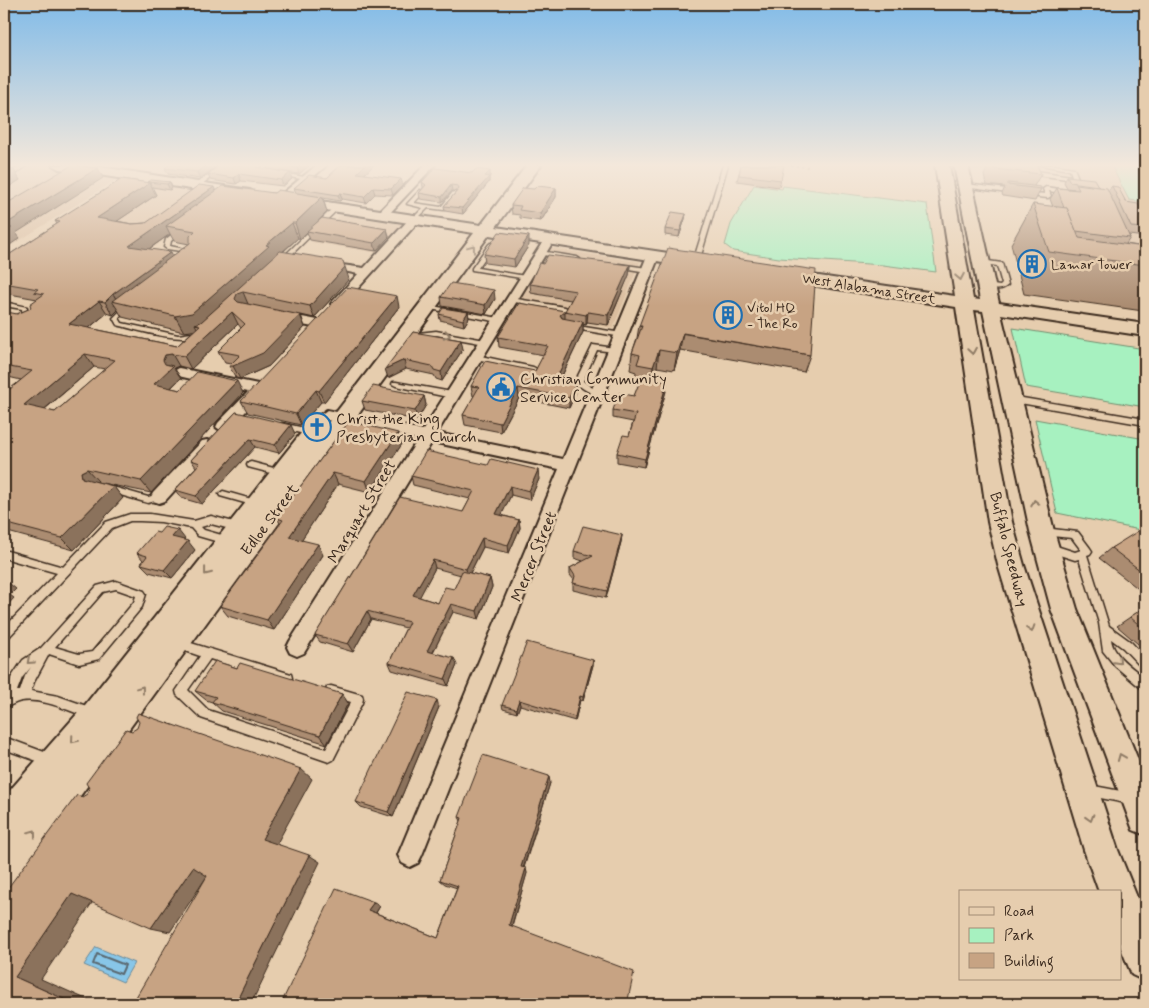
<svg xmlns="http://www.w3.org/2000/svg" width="1149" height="1008" font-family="Mynerve,sans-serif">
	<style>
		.built { fill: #dabd9e }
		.green { fill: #a7f1c0; stroke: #718e6f }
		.water { fill: #88c6e8; stroke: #698897 }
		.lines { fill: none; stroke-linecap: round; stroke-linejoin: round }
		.shore { stroke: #5a686f; stroke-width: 2 }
		.lane-casing { stroke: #3b2a1e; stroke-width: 3 }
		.street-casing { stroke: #3b2a1e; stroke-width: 4 }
		.secondary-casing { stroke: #3b2a1e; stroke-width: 4 }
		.path { stroke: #3b2a1e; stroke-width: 2; stroke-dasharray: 2.5 2.5; stroke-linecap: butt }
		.lane { fill: #e6cdae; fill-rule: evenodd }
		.street { fill: #e6cdae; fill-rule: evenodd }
		.secondary { fill: #e6cdae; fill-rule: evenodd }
		.wall { fill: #ab8c71; stroke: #3b2a1e; fill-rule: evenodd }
		.shaded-wall { fill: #8b725c; stroke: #3b2a1e }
		.building { fill: #c7a383; stroke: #3b2a1e; fill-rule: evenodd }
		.oneway { stroke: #907c66 }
		.labels { text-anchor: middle; stroke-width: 5; stroke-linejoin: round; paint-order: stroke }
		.far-poi-label { font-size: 14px; fill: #3b2a1e; stroke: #e6cdae; text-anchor: start }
		.far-street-label { font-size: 14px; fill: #3b2a1e; stroke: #e6cdae }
		.poi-label { font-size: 16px; fill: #3b2a1e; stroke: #e6cdae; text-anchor: start }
		.street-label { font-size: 16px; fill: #3b2a1e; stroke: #e6cdae }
	</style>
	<rect width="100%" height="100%" fill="#e6cdae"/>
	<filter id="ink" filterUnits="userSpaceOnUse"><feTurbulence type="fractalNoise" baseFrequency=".02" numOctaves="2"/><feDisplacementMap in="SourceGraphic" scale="10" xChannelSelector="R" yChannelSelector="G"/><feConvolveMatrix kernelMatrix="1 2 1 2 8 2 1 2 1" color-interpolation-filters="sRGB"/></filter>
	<g filter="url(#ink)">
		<g class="built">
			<path d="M 4,165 L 31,166 L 113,178 L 114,181 L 6,249 L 4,249 Z"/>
			<path d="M 972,165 L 1145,165 L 1145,300 L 1093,184 L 973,170 Z"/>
			<path d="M 141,183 L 223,196 L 150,250 L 57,234 Z"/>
			<path d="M 341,215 L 403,224 L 378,253 L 311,242 Z"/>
			<path d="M 550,248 L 640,262 L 613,328 L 514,310 Z"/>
		</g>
		<g class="green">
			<path d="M 1111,165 L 1145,165 L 1145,202 L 1129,200 Z"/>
			<path d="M 754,185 L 782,189 L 783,186 L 927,204 L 936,272 L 883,265 L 779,258 L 733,251 L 725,245 L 731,224 Z"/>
			<path d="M 1013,328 L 1145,349 L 1145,407 L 1026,387 Z"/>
			<path d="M 1035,419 L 1145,439 L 1145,531 L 1057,513 Z"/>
		</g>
		<path class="water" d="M 96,947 L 134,963 L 123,982 L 84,965 Z"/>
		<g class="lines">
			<path class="shore" d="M 97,954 L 125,965 L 121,974 L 93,964 Z"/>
			<defs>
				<g id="lane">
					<path d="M 22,165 L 28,165 L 15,174 L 4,172 L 4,170 L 12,171 Z"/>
					<path d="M 222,165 L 228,165 L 198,187 L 194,187 L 194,185 Z"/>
					<path d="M 264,165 L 269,165 L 265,170 L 310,178 L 307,180 L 260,172 L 259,171 Z"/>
					<path d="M 723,165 L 728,165 L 699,262 L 694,263 L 693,262 Z"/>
					<path d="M 972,165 L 989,165 L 1001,168 L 998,170 Z"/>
					<path d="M 1040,165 L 1056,165 L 1074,168 L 1078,178 L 1075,180 L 1029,174 L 1026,172 L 1029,170 L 1072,176 L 1070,170 Z"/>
					<path d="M 966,184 L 1015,190 L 1018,192 L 1015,194 L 964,187 L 964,185 Z"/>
					<path d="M 1046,187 L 1066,190 L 1069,192 L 1066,194 L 1049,191 L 1051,196 L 1048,198 L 1028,196 L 1025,194 L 1028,192 L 1045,194 L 1043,189 Z"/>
					<path d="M 420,190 L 425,191 L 414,203 L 441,207 L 453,192 L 458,193 L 444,210 L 428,208 L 415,221 L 412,219 L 423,208 L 407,204 Z"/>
					<path d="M 335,206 L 340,207 L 285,261 L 281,261 L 281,259 Z"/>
					<path d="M 179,229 L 184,230 L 171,241 L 170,246 L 194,251 L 194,253 L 167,249 L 164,247 L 166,239 Z"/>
					<path d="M 491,243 L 494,245 L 478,268 L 525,276 L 528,278 L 527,279 L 472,270 L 472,268 L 489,244 Z"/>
					<path d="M 540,251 L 577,257 L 580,259 L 577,261 L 538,254 L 538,252 Z"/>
					<path d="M 981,260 L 1002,263 L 1008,285 C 1001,292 993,289 984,287 L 983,286 L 986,284 L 1000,286 L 1002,284 L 997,266 L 979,263 L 978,262 Z"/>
					<path d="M 619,264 L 647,268 L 650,270 L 647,272 L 617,267 L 616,266 Z"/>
					<path d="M 511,298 L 565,307 L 568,309 L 565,311 L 509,301 L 508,300 Z"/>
					<path d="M 4,302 L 27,307 L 28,316 L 27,317 L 23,317 L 22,309 L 4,306 Z"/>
					<path d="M 128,304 L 131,306 L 119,318 L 122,323 L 178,335 L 198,332 L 201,334 C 184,345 137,330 117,325 L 113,318 L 126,305 Z"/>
					<path d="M 427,305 L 499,318 L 502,320 L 499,322 L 425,308 L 424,307 Z"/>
					<path d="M 572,325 L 622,333 L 625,335 L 622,337 L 570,328 L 569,327 Z"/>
					<path d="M 436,331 L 485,340 L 488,342 L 485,344 L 436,335 L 418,337 L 415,335 L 418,333 Z"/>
					<path d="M 593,345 L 615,348 L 619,350 L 615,352 L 597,350 L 583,381 L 594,389 L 602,390 L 603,392 L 602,394 C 591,395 583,389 575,382 Z"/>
					<path d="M 473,355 L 476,355 L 533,367 L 537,369 L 533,371 L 476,359 L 472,357 Z"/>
					<path d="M 393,382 L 396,382 L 452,392 L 456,395 L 452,398 L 396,386 L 392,384 Z"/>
					<path d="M 1011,396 L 1145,419 L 1145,425 L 1008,401 L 1007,399 L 1008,397 Z"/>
					<path d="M 282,423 L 313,430 L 317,433 L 313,436 L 279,428 L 278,426 L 279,424 Z"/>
					<path d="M 251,462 L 285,471 L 286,473 L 282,476 L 248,467 L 247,465 L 248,463 Z"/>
					<path d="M 106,485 L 148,497 L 159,494 L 162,495 L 163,497 L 162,499 L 148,503 L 103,490 L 102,488 L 103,486 Z"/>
					<path d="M 223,491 L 262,502 L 263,504 L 262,506 L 259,507 L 220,496 L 219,494 Z"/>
					<path d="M 130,514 L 150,514 L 194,521 L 211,516 L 241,524 L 243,527 L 241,530 L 238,531 L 211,524 L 201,527 L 204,530 L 232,538 L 234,541 L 232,544 L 229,545 L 198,536 L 191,528 L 161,522 L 140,521 L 130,521 L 112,528 L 8,638 L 4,640 L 4,628 L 57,573 L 4,558 L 4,550 L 63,567 L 106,522 Z"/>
					<path d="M 1044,528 L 1078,532 L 1090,548 L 1092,551 L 1090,554 L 1087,555 L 1109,626 L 1131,642 L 1145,657 L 1145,669 L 1141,667 L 1123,648 L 1111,639 C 1113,656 1133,668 1145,678 L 1145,689 L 1141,688 L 1115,666 L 1103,651 L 1099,623 L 1079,559 L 1075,560 L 1047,551 L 1045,548 L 1047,545 L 1050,544 L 1075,552 L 1081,550 L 1072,538 L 1041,535 L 1039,532 L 1041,529 Z"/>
					<path d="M 116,581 L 144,591 L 146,594 L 142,607 L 99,659 L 79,664 L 49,654 L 34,682 L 31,691 L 58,696 L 95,709 L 97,713 L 95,717 L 91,718 C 70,712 45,698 22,701 C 15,702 10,706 4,708 L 4,697 L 6,696 L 11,678 L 23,660 L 41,648 L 97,586 ZM 116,589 L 136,596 L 134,602 L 92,652 L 79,654 L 55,647 L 103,592 ZM 31,667 L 25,676 L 20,691 L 17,691 L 22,678 Z"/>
					<path d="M 178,639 L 291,674 L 292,678 L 291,682 L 287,683 L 210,659 L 188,690 L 208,710 L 326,749 L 351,702 L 327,695 L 326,691 L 327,687 L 331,686 L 362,695 L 363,699 L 362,703 L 333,760 L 329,762 L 201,718 L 177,695 L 176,691 L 200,656 L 174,647 L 173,644 L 174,641 Z"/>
					<path d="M 4,737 L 55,756 L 57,760 L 55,764 L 51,766 L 4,749 Z"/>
					<path d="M 1089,785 L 1142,795 L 1145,796 L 1145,809 L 1136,805 L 1085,795 L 1083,791 L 1085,787 Z"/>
				</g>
				<g id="street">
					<path d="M 317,165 L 327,165 L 286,201 L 278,201 L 278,197 Z"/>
					<path d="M 425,165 L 435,165 L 387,216 L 379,216 L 379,212 Z"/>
					<path d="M 415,216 L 420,219 L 419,221 L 341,307 L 333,307 L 331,304 L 333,301 L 358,274 L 320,266 L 320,262 L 364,268 L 411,217 Z"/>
					<path d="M 549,237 L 554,240 L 437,433 L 563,459 L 647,256 L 653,253 L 659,256 L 422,855 L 418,863 L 410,867 L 402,863 L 398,855 L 559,469 L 432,442 L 304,653 L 297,656 L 290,653 L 287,647 L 290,641 L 418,439 L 327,420 L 320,415 L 327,410 L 423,430 L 544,240 Z"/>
					<path d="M 281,313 L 318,320 L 324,324 L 318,328 L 277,320 L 275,317 L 277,314 Z"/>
					<path d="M 179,368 L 258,384 L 263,386 L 265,390 L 228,431 L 223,432 L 216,427 L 218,423 L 248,392 L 174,375 L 172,372 Z"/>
					<path d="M 207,440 L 212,441 L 215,445 L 212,449 L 165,501 L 159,503 L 153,501 L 151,497 L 153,493 L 202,441 Z"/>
				</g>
				<g id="secondary">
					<path d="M 52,165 L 88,165 L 250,190 L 257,194 L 250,198 L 59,169 Z"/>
					<path d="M 527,165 L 541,165 L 496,227 L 695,257 L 701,259 L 703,262 L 701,265 L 695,267 L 489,235 L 16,884 L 4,889 L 4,844 L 10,836 L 4,839 L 4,797 L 85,705 L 301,433 L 309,430 L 317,433 L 318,436 L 474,233 L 293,205 L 286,201 L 288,198 L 293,197 L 481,225 Z"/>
					<path d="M 935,165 L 949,165 L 973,299 L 980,300 L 954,165 L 968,165 L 999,303 L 1145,324 L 1145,336 L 1001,314 L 1054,531 L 1077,609 L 1145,777 L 1145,835 L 1133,830 L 1051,609 L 1030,531 L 983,311 L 974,310 L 1012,522 L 1024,565 L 1118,850 L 1145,917 L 1145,981 L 1132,975 L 1120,946 L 1120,892 L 1099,892 L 1084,850 L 998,565 L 988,522 L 956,307 L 785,281 L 779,280 L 777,276 L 779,272 L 785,271 L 955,296 Z"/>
				</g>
			</defs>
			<use href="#lane" class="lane-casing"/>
			<use href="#street" class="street-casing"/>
			<use href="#secondary" class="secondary-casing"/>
			<path class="path" d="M 791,165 L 807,167 L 807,165"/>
			<use href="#lane" class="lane"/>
			<use href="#street" class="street"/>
			<use href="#secondary" class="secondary"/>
		</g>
		<g class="wall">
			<path d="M 218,165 L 200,179 L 168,174 L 165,168 Z"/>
			<path d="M 267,165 L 310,165 L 299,174 L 268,169 Z"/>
			<path d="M 341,165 L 374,165 L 365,174 L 403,185 L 393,195 L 375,194 L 366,203 L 342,199 L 340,201 L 323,198 L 327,212 L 309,230 L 387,229 L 389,237 L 376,251 L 310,240 L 307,232 L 300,239 L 298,238 L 283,252 L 349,279 L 314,318 L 301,315 L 305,327 L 269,366 L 240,379 L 236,378 L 229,366 L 231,364 L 225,363 L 218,351 L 241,328 L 238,324 L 191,369 L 179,366 L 174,368 L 181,378 L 171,388 L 180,390 L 243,393 L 151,493 L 97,482 L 113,486 L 123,498 L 74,550 L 4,531 L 4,387 L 10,389 L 21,380 L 4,376 L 4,314 L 17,314 L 31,308 L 37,299 L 4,293 L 4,258 L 57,224 L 55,221 L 148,183 L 148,182 L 170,182 L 172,188 L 170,190 L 152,187 L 156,195 L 117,221 L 132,224 L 146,223 L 215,191 L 274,193 L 296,193 L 294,188 L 327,178 ZM 170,234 L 174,241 L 189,244 L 173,256 L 149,249 ZM 118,310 L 122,317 L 184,332 L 194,330 L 177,346 L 89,328 L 107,313 L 113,315 ZM 94,367 L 105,369 L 55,412 L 44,410 Z"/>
			<path d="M 741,165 L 784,165 L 779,187 L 737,181 Z"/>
			<path d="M 989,165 L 1037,165 L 1041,174 L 1034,186 L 1041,189 L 1035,201 L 1003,196 L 1002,194 L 1005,187 L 986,185 L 984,175 Z"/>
			<path d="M 259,168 L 292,179 L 283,186 L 241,181 L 236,184 L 210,180 L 208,174 Z"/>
			<path d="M 490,171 L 490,176 L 489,178 L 489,182 L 463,214 L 445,211 L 444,206 L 457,191 L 452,191 L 442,202 L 420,199 L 419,193 L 423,188 L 423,187 L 422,182 L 472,173 Z"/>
			<path d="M 1067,176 L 1098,186 L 1097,186 L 1108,191 L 1112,186 L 1126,202 L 1145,216 L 1145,237 L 1129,235 L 1130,238 L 1126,244 L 1145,247 L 1145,309 L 1143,311 L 1024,294 L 1011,244 L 1033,204 L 1053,207 L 1050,199 L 1057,188 L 1073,189 L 1074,189 L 1067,188 L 1064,182 Z"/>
			<path d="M 556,188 L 556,197 L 541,221 L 520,218 L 520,215 L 512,214 L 511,205 L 534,189 Z"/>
			<path d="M 686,214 L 685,219 L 679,237 L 665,235 L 665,229 Z"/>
			<path d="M 529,245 L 515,267 L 485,263 L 484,254 Z"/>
			<path d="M 543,264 L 630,265 L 629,275 L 608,325 L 587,322 L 586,325 L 583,324 L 583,332 L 561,378 L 577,380 L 577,390 L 569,408 L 519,398 L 501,432 L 465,425 L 463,415 L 474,396 L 473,396 L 471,386 L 535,371 L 544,355 L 499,347 L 498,337 L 566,311 L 571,300 L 531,293 L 530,284 Z"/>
			<path d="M 441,297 L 495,299 L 486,314 L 442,306 Z"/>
			<path d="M 399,307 L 324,402 L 321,402 L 301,425 L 248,413 L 241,401 Z"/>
			<path d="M 468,312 L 469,318 L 464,326 L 440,320 L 439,314 Z"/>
			<path d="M 639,326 L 810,355 L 804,372 L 680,350 L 674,370 L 657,367 L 652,380 L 666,391 L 644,467 L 617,462 L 617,453 L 629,436 L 633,422 L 613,418 L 613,410 L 634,396 L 640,382 L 635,381 L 636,372 L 630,370 L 632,353 L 637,338 Z"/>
			<path d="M 413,332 L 463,349 L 442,381 L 436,379 L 434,375 L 406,369 L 388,378 Z"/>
			<path d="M 424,396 L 426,405 L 417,420 L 365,410 L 362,401 Z"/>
			<path d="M 236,412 L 295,434 L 279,453 L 255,447 L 202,504 L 181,498 L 175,490 L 196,467 L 191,460 Z"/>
			<path d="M 349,421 L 402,444 L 370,492 L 338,484 L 301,540 L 323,555 L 274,630 L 228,616 L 220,606 L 280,523 L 277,518 Z"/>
			<path d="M 411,476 L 539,479 L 530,500 L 511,495 L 501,515 L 519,520 L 520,528 L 509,553 L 483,547 L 470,573 L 490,578 L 492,587 L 479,619 L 453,612 L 433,652 L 457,665 L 448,686 L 392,670 L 389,663 L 406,628 L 371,619 L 353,652 L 320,642 L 315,635 L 463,512 L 470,499 L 413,485 ZM 435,568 L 461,575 L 454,589 L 438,603 L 419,597 Z"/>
			<path d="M 1145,530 L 1145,594 L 1099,558 L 1111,548 Z"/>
			<path d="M 622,535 L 621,542 L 606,598 L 573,590 L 573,583 L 574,580 L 570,575 L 570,568 L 583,561 L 574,558 L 574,551 Z"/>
			<path d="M 185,539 L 183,540 L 195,550 L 172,578 L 149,572 L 141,564 L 143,560 L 137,553 Z"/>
			<path d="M 1145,607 L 1145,650 L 1117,626 Z"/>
			<path d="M 593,660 L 593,665 L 583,701 L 580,700 L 575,721 L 520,705 L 517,713 L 503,709 L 502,705 Z"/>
			<path d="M 237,668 L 342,694 L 348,703 L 327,744 L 222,711 L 212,702 L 206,700 L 195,691 Z"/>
			<path d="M 439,707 L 393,817 L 361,807 L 356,802 Z"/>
			<path d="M 550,783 L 524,868 L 527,873 L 512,926 L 281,1004 L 374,902 L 380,906 L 376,913 L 438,938 L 457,888 L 445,884 L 440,880 L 461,821 L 459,817 Z"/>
		</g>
		<g class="shaded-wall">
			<path d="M 207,165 L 218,165 L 200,179 L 197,172 Z"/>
			<path d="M 300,165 L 310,165 L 299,174 L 297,168 Z"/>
			<path d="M 365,165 L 374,165 L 359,179 L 357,173 Z"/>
			<path d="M 98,168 L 103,178 L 16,233 L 20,238 L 4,249 L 4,225 Z"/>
			<path d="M 14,170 L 20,180 L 4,190 L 4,175 Z"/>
			<path d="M 490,171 L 490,176 L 489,178 L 489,182 L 463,214 L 462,208 L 485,176 Z"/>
			<path d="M 290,173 L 292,179 L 283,186 L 281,180 Z"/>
			<path d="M 239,174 L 241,181 L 236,184 L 234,178 Z"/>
			<path d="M 401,179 L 403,185 L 393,195 L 391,189 Z"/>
			<path d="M 170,182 L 172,188 L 170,190 L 167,184 Z"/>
			<path d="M 150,183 L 156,195 L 104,230 L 97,218 Z"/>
			<path d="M 451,185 L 452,191 L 442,202 L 442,197 Z"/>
			<path d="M 214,187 L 219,199 L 166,226 L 170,234 L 136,258 L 129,246 Z"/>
			<path d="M 373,188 L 375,194 L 366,203 L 364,197 Z"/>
			<path d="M 556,188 L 556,197 L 541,221 L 540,213 Z"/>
			<path d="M 340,193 L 342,199 L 340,201 L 338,195 Z"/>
			<path d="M 322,197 L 327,212 L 300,239 L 295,223 Z"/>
			<path d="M 686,214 L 685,219 L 679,237 L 680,231 Z"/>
			<path d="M 292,223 L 298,238 L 274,259 L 243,292 L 248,304 L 240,311 L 235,299 L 200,325 L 195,324 L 198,330 L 184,332 L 175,316 L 266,245 Z"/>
			<path d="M 387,229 L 389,237 L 376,251 L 374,243 Z"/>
			<path d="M 529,236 L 529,245 L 515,267 L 514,259 Z"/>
			<path d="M 171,252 L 177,264 L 118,302 L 113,294 Z"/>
			<path d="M 630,265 L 629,275 L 608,325 L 608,315 Z"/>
			<path d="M 345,267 L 349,279 L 314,318 L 310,306 Z"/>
			<path d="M 494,290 L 495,299 L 486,314 L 485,305 Z"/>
			<path d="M 113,294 L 118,302 L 112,301 L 118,310 L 113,315 L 105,302 Z"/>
			<path d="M 397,296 L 399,307 L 324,402 L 319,391 Z"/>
			<path d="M 99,301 L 107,313 L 79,336 L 69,324 Z"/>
			<path d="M 565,311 L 565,321 L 560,315 Z"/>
			<path d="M 232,312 L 238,324 L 191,369 L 184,356 Z"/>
			<path d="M 468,312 L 469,318 L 464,326 L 463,320 Z"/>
			<path d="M 588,312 L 587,322 L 586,325 L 586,315 Z"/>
			<path d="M 300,315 L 305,327 L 269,366 L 240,379 L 233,366 Z"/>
			<path d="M 583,322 L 583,332 L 557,386 L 557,377 Z"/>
			<path d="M 683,333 L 680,350 L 674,370 L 677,353 Z"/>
			<path d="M 461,340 L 463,349 L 442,381 L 441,372 Z"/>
			<path d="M 659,350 L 657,367 L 651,384 L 653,367 Z"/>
			<path d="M 85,354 L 94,367 L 35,417 L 24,405 Z"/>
			<path d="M 172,354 L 179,366 L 174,368 L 181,378 L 162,396 L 154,384 L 165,355 Z"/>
			<path d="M 404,360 L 406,369 L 388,378 L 385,369 Z"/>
			<path d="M 577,380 L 577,390 L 569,408 L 569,398 Z"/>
			<path d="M 237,381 L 243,393 L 151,493 L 141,481 Z"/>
			<path d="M 667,382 L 666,391 L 644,467 L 645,459 Z"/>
			<path d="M 518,388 L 519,398 L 501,432 L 500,423 Z"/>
			<path d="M 316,390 L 321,402 L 301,425 L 296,414 Z"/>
			<path d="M 424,396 L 426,405 L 417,420 L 415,411 Z"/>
			<path d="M 291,425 L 295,434 L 279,453 L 275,445 Z"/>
			<path d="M 398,433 L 402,444 L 370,492 L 366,481 Z"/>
			<path d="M 250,439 L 255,447 L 202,504 L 196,496 Z"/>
			<path d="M 87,469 L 98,481 L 92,484 L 82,478 L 81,472 Z"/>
			<path d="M 538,470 L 539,479 L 530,500 L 529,491 Z"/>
			<path d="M 333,473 L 338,484 L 296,548 L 289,537 Z"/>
			<path d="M 113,486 L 123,498 L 74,550 L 62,538 Z"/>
			<path d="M 510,486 L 511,495 L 498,523 L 496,514 Z"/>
			<path d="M 519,520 L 520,528 L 509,553 L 508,545 Z"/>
			<path d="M 178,530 L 185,539 L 179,545 L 172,537 Z"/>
			<path d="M 622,535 L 621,542 L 606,598 L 607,591 Z"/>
			<path d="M 482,538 L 483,547 L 468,577 L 466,569 Z"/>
			<path d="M 188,541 L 195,550 L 172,578 L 164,570 Z"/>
			<path d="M 318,544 L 323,555 L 274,630 L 267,620 Z"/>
			<path d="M 433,560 L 435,568 L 416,604 L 413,595 Z"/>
			<path d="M 490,578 L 492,587 L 479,619 L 477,611 Z"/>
			<path d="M 4,579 L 16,589 L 10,595 L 14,598 L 4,609 Z"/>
			<path d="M 451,604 L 453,612 L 430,658 L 427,651 Z"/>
			<path d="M 367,611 L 371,619 L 353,652 L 348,644 Z"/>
			<path d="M 454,658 L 457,665 L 448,686 L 445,679 Z"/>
			<path d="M 593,660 L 593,665 L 583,701 L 583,697 Z"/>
			<path d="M 342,694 L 348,703 L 327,744 L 320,735 Z"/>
			<path d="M 580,696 L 580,700 L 575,721 L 575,717 Z"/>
			<path d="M 437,700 L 439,707 L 393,817 L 388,812 Z"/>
			<path d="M 519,700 L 520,705 L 517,713 L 516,709 Z"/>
			<path d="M 301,769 L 312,779 L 275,847 L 262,839 Z"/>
			<path d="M 549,776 L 550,783 L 522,872 L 521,867 Z"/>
			<path d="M 309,855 L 320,862 L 251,1004 L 235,1004 Z"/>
			<path d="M 193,867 L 209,873 L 170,932 L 151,928 Z"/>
			<path d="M 526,868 L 527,873 L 511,928 L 509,925 Z"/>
			<path d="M 72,894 L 94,900 L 41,979 L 97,1004 L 75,1004 L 15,977 Z"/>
			<path d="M 374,902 L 380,906 L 375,914 L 368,910 Z"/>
		</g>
		<g class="building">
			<path d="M 72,165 L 98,168 L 4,225 L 4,205 Z"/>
			<path d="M 168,165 L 207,165 L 197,172 L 165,168 Z"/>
			<path d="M 220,165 L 256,165 L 256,167 L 290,173 L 281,180 L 239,174 L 234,178 L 208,174 Z"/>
			<path d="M 282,165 L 300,165 L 297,168 Z"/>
			<path d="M 341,165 L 365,165 L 357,173 L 401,179 L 391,189 L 373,188 L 364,197 L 340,193 L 338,195 L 294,188 L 309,175 L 327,178 Z"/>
			<path d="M 741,165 L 784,165 L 781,180 L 739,175 Z"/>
			<path d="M 994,165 L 1037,165 L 1041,174 L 994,169 Z"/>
			<path d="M 435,168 L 472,173 L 476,169 L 490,171 L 485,176 L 489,177 L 462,208 L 444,206 L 459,189 L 458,186 L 451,185 L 442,197 L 419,193 L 426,185 L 422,182 Z"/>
			<path d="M 4,169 L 14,170 L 4,175 Z"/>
			<path d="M 1067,176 L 1094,179 L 1098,186 L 1070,182 Z"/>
			<path d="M 122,179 L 150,183 L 97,218 L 132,224 L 146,223 L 199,185 L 214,187 L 129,246 L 171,252 L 113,294 L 105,302 L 99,301 L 69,324 L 177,346 L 200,325 L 195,324 L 201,322 L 280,251 L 343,261 L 345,267 L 310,306 L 243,292 L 237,294 L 235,299 L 238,302 L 300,315 L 263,353 L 233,366 L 229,366 L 240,355 L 218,351 L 245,324 L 232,312 L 184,356 L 172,354 L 165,355 L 163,360 L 165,364 L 173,366 L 154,384 L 180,390 L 197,372 L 237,381 L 141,481 L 87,469 L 81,472 L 82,478 L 113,486 L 62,538 L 4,523 L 4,387 L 10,389 L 32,371 L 4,366 L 4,314 L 7,312 L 17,314 L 31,308 L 30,304 L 44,294 L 34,292 L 38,289 L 4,283 L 4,258 L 60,222 L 55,221 ZM 85,354 L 115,360 L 55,412 L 24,405 Z"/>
			<path d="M 151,180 L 170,182 L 167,184 L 148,182 Z"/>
			<path d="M 1008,183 L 1041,187 L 1041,189 L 1008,185 Z"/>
			<path d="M 1076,184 L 1107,188 L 1130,238 L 1076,231 L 1067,208 L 1064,208 L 1057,188 L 1079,190 Z"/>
			<path d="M 223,186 L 274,193 L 278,190 L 322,197 L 295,223 L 292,223 L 266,245 L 269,246 L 192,313 L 175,316 L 112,301 L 190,243 L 190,236 L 195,231 L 166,226 Z"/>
			<path d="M 537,186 L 556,188 L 540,213 L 519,210 L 521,206 L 511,205 L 523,188 L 534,189 Z"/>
			<path d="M 1112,186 L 1118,187 L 1126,202 L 1138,204 L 1145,216 L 1145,228 L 1131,227 Z"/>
			<path d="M 1033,204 L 1067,208 L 1079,238 L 1145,247 L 1145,265 L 1049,252 Z"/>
			<path d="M 672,212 L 686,214 L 680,231 L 665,229 Z"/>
			<path d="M 322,218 L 387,229 L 374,243 L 307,231 Z"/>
			<path d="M 4,226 L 12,228 L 4,233 Z"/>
			<path d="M 499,232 L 529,236 L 514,259 L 484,254 Z"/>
			<path d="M 668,248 L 816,270 L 810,355 L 683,333 L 677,353 L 659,350 L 653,367 L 637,364 L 640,355 L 632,353 L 642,326 L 639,326 Z"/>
			<path d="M 548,255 L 630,265 L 608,315 L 588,312 L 586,315 L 565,311 L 576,291 L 530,284 L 539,263 L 543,264 Z"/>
			<path d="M 451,283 L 494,290 L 485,305 L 441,297 Z"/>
			<path d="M 348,287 L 397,296 L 319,391 L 316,390 L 296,414 L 241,401 Z"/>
			<path d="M 519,303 L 565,311 L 560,315 L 562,318 L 583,322 L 557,377 L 577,380 L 569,398 L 518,388 L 500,423 L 463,415 L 479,387 L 471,386 L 485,361 L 535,371 L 548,346 L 498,337 Z"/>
			<path d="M 443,308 L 468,312 L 463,320 L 439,314 Z"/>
			<path d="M 413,332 L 461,340 L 441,372 L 434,370 L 432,366 L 404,360 L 385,369 Z"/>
			<path d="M 641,378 L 667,382 L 645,459 L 617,453 L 623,435 L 629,436 L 636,414 L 613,410 L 619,393 L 634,396 Z"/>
			<path d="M 373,386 L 424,396 L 415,411 L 362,401 Z"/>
			<path d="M 236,412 L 291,425 L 275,445 L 250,439 L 196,496 L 175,490 L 200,463 L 191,460 Z"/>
			<path d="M 349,421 L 398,433 L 366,481 L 333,473 L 289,537 L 318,544 L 267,620 L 220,606 L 283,520 L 277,518 Z"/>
			<path d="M 426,451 L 488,465 L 491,459 L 538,470 L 529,491 L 510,486 L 496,514 L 519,520 L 508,545 L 482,538 L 466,569 L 433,560 L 413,595 L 438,603 L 445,587 L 454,589 L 462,571 L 490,578 L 477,611 L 451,604 L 427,651 L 454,658 L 445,679 L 389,663 L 409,622 L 367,611 L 348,644 L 315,635 L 400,497 L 463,512 L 474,491 L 411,476 Z"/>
			<path d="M 583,526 L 622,535 L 607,591 L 573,583 L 575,576 L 570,568 L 593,556 L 574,551 Z"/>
			<path d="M 164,527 L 178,530 L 172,537 L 188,541 L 164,570 L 141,564 L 147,556 L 137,553 L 155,532 L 159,533 Z"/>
			<path d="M 1143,528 L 1145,530 L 1145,574 L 1111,548 Z"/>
			<path d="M 1145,607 L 1145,630 L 1130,617 Z"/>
			<path d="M 527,642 L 593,660 L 583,697 L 580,696 L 575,717 L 519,700 L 516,709 L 502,705 Z"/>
			<path d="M 215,661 L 237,668 L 240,663 L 342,694 L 320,735 L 212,702 L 216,697 L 195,691 Z"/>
			<path d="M 408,692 L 437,700 L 388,812 L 356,802 Z"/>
			<path d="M 138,713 L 301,769 L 262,839 L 309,855 L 235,1004 L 132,1004 L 207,876 L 193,867 L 151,928 L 72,894 L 15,977 L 75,1004 L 4,1004 L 4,893 L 77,795 L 82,797 L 87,794 L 89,788 L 86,783 L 126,729 L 132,731 L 137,728 L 139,722 L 136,717 Z"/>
			<path d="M 483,755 L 549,776 L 521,867 L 526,868 L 509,925 L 634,972 L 627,1004 L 281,1004 L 336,888 L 374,902 L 368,910 L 438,938 L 458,886 L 440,880 L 462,818 L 459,817 Z"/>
		</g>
		<defs><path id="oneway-chevron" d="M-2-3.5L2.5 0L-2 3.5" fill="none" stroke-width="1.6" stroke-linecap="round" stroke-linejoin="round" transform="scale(1.25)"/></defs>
		<g class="oneway">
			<use href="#oneway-chevron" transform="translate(472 248) rotate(-53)"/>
			<use href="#oneway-chevron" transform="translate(960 277) rotate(79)"/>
			<use href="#oneway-chevron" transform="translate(447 335) rotate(11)"/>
			<use href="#oneway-chevron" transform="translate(972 351) rotate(81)"/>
			<use href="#oneway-chevron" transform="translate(1035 503) rotate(-103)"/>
			<use href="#oneway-chevron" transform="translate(207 572) rotate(128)"/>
			<use href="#oneway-chevron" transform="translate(1031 629) rotate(72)"/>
			<use href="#oneway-chevron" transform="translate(30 661) rotate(138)"/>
			<use href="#oneway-chevron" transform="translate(1118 661) rotate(47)"/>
			<use href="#oneway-chevron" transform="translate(141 689) rotate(-53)"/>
			<use href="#oneway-chevron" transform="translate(74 740) rotate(130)"/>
			<use href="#oneway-chevron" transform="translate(1121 757) rotate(-112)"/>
			<use href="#oneway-chevron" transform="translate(1090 818) rotate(73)"/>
			<use href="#oneway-chevron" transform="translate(33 833) rotate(-53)"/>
		</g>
	</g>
	<linearGradient id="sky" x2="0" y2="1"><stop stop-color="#81bbe8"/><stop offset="0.54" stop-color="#f4e8db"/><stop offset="1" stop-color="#f4e8db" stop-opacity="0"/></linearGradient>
	<rect width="1149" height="306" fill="url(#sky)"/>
	<defs>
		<symbol id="building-ring" viewBox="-11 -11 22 22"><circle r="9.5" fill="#e6cdae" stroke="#1f6fb2" stroke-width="1.5"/><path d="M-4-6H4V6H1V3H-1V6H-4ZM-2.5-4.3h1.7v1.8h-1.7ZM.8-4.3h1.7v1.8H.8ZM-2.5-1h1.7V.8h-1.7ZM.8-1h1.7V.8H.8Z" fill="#1f6fb2"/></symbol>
		<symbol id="civic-ring" viewBox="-11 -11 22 22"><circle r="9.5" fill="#e6cdae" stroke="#1f6fb2" stroke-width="1.5"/><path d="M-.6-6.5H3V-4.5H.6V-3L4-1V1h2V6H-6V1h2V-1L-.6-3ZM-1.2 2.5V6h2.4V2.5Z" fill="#1f6fb2"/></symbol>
		<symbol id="church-ring" viewBox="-11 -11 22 22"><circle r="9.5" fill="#e6cdae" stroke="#1f6fb2" stroke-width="1.5"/><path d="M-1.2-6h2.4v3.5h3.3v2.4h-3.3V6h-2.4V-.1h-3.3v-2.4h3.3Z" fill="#1f6fb2"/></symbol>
	</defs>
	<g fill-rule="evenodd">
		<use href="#building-ring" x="1016" y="248" width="32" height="32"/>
		<use href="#building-ring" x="712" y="299" width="32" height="32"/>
		<use href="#civic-ring" x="485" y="371" width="32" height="32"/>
		<use href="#church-ring" x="301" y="411" width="32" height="32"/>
	</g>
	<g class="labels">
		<g class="far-poi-label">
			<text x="1051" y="269">Lamar Tower</text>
			<text x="747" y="312">Vitol HQ<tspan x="747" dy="16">- The Ro</tspan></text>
		</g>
		<g class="far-street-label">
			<text transform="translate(869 288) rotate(9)" y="5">West Alabama Street</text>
		</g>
		<g class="poi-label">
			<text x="520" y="384">Christian Community<tspan x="520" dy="18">Service Center</tspan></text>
			<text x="336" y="424">Christ the King<tspan x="336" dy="18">Presbyterian Church</tspan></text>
		</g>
		<g class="street-label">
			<text transform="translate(361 511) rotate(-59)" y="6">Marquart Street</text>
			<text transform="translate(269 519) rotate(-53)" y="6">Edloe Street</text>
			<text transform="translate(1010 549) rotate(76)" y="6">Buffalo Speedway</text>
			<text transform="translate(533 556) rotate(-68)" y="6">Mercer Street</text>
		</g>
	</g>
	<rect width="1149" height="1008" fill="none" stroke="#e6cdae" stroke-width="20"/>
	<rect x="10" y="10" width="1129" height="988" fill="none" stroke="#3b2a1e" stroke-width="2" filter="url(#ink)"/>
	<rect x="959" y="890" width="162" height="90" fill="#e6cdae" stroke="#a28c74"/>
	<rect x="969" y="907" width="25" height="8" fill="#e6cdae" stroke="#a28c74"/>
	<text x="1004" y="916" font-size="15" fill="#3b2a1e">Road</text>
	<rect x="969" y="928" width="25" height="15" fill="#a7f1c0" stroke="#a28c74"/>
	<text x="1004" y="940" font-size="15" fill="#3b2a1e">Park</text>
	<rect x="969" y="953" width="25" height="15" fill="#c7a383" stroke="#a28c74"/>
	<text x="1004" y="966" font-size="15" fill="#3b2a1e">Building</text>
</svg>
